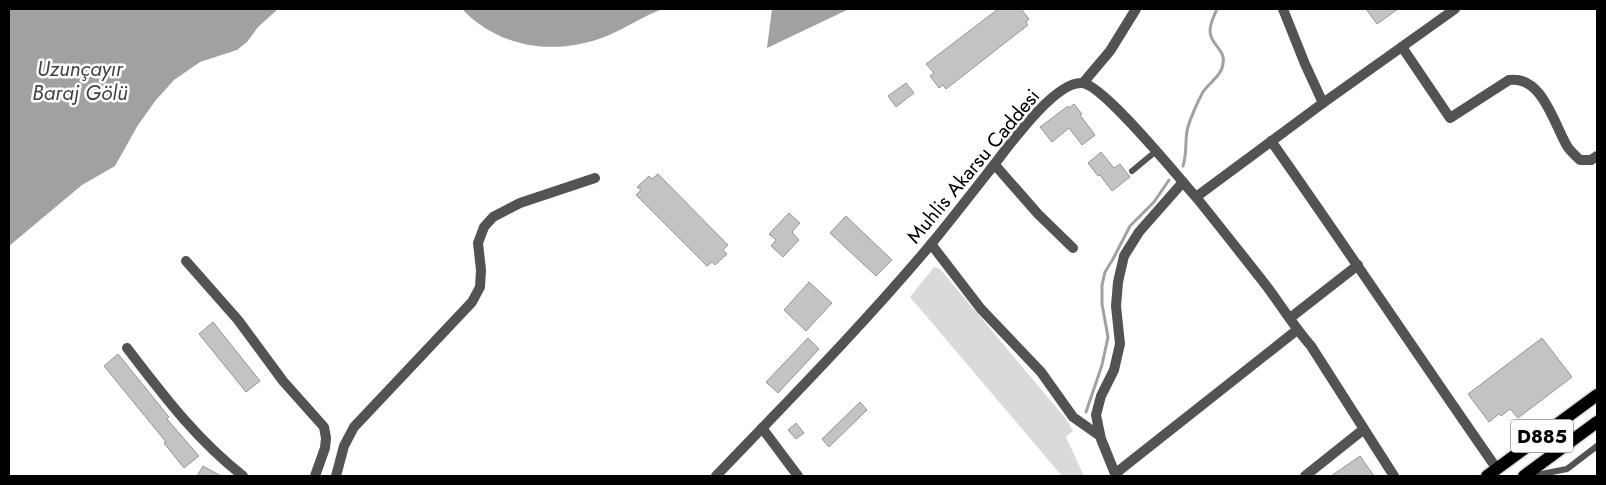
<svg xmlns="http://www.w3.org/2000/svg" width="1606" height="485" font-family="Jost,sans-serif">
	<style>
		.green { fill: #dadada }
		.water { fill: #a1a1a1 }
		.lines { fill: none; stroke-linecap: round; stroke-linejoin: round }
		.stream { stroke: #a1a1a1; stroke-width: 3 }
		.building { fill: #c3c3c3; stroke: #979797 }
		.primary-casing { stroke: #dbdbdb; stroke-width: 15 }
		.service { stroke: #535353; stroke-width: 6 }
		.minor { stroke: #535353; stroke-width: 10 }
		.tertiary { stroke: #535353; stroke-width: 10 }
		.primary { stroke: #000; stroke-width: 12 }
		.labels { text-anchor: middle; stroke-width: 5; stroke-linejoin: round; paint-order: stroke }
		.shield { fill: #fff; stroke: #4c4c4c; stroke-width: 1 }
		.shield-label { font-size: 19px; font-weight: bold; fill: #000 }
		.street-label { font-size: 20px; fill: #000; stroke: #fff }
		.water-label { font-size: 21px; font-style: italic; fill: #424242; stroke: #fff }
	</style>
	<rect width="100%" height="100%" fill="#fff"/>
	<path class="green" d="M 934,267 L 940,269 L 1066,419 L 1073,431 L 1066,437 L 1084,476 L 1062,476 L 910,297 Z"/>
	<g class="water">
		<path d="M 9,9 L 278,9 L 258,27 L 247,42 L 237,50 L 200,62 L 174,80 L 156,100 L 138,125 L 115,166 L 82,185 L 9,246 Z"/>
		<path d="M 462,9 L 663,9 C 643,16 626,28 607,36 C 557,56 500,49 462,9 Z"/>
		<path d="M 772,9 L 849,9 L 767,48 Z"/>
	</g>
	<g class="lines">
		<g class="stream">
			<path d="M 1183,166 C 1187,154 1185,143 1187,131 C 1189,121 1198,101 1203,92 C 1209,83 1222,75 1223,64 C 1226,49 1210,45 1210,31 C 1210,23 1214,16 1217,9"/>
			<path d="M 1086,412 L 1102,365 L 1108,337 L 1102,304 L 1102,285 L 1105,272 L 1113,259 L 1130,226 L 1154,202 L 1169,180"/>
		</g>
	</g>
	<g class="building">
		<path d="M 998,9 L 1021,9 L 1029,19 L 1026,22 L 1028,25 L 946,89 L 943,85 L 939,88 L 930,76 L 934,73 L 926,64 Z"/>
		<path d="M 1366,9 L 1398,9 L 1377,24 Z"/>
		<path d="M 906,83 L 914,93 L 896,107 L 888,96 Z"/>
		<path d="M 1074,104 L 1082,114 L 1080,115 L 1095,135 L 1082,145 L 1069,128 L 1052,142 L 1040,127 L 1068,106 L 1069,108 Z"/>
		<path d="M 1101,152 L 1114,168 L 1120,164 L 1130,177 L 1112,191 L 1100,175 L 1098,176 L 1088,163 Z"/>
		<path d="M 658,174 L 728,245 L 723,250 L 727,254 L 715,265 L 712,262 L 707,266 L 636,195 L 641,190 L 637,187 L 649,176 L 652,179 Z"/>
		<path d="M 789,213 L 800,223 L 792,232 L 799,240 L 783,257 L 771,246 L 776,240 L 769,234 Z"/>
		<path d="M 846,216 L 892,260 L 876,276 L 830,233 Z"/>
		<path d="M 809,282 L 832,303 L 806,331 L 784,310 Z"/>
		<path d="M 213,322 L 260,381 L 246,392 L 199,334 Z"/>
		<path d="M 808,338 L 819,349 L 778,393 L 766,382 Z"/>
		<path d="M 1542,338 L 1572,377 L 1518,418 L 1510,409 L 1501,416 L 1499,414 L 1489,422 L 1468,394 Z"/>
		<path d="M 118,354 L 169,417 L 167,419 L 199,456 L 184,468 L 164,443 L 166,442 L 104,366 Z"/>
		<path d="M 860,402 L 867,410 L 829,447 L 822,439 Z"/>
		<path d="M 796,423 L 804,433 L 796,439 L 788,430 Z"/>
		<path d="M 1360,456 L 1374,476 L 1331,476 Z"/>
		<path d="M 203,466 L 221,476 L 197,476 Z"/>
	</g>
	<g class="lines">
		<defs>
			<g id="primary">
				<path d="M 1487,476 L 1597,395"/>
				<path d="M 1524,476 L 1597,422"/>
			</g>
		</defs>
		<use href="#primary" class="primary-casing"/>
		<g class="service">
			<path d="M 1132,171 L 1155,152"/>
			<path d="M 1531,476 L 1567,469 L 1597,446"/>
		</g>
		<g class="minor">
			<path d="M 1402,47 L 1450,118 L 1509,80 C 1542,75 1554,124 1567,146 C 1570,151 1575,155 1580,160 L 1591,160 L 1597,156"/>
			<path d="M 1083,83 L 1110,51 L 1136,9"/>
			<path d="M 1271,141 C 1348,250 1421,360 1497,469"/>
			<path d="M 995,165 L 1038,214 L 1073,248"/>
			<path d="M 931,244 L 981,309 L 1041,372 L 1073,417 L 1100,436"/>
			<path d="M 186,261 L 238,320 L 283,381 L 324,427 L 326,438 L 325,448 L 315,476"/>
			<path d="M 1290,318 L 1358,265"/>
			<path d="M 127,348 C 164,396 195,438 243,476"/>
			<path d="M 762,428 L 798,476"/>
			<path d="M 336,476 L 344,446 L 354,427 L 472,302 L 480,287 L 481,270 L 478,243 L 484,227 L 493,217 L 520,203 L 595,178"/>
			<path d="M 716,476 C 789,400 864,324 932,243 C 950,221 968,198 986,175 C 1004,153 1053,81 1082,83 C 1103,84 1178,177 1196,197 L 1323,103 L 1305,64 L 1283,9"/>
			<path d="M 1116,476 L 1101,439 L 1096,415 L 1101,396 L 1114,370 L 1120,344 L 1116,306 L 1118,282 L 1124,256 L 1139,232 L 1183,182"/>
			<path d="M 1118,476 L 1116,473 L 1297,330"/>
			<path d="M 1305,476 L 1364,429"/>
		</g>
		<g class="tertiary">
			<path d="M 1323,103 L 1455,9"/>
			<path d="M 1196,197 C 1220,227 1244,257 1268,288 C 1282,307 1295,328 1311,346 L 1394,476"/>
		</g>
		<use href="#primary" class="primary"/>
	</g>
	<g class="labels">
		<rect class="shield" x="1511" y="419.5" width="62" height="33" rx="4"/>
		<g class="shield-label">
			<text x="1542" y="443">D885</text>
		</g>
		<g class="street-label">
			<text transform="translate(973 166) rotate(-50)" y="7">Muhlis Akarsu Caddesi</text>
		</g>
		<g class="water-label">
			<text x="80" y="76">Uzunçayır<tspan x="80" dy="24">Baraj Gölü</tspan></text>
		</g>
	</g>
	<rect width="1606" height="485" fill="none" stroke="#000000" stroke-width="20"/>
</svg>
